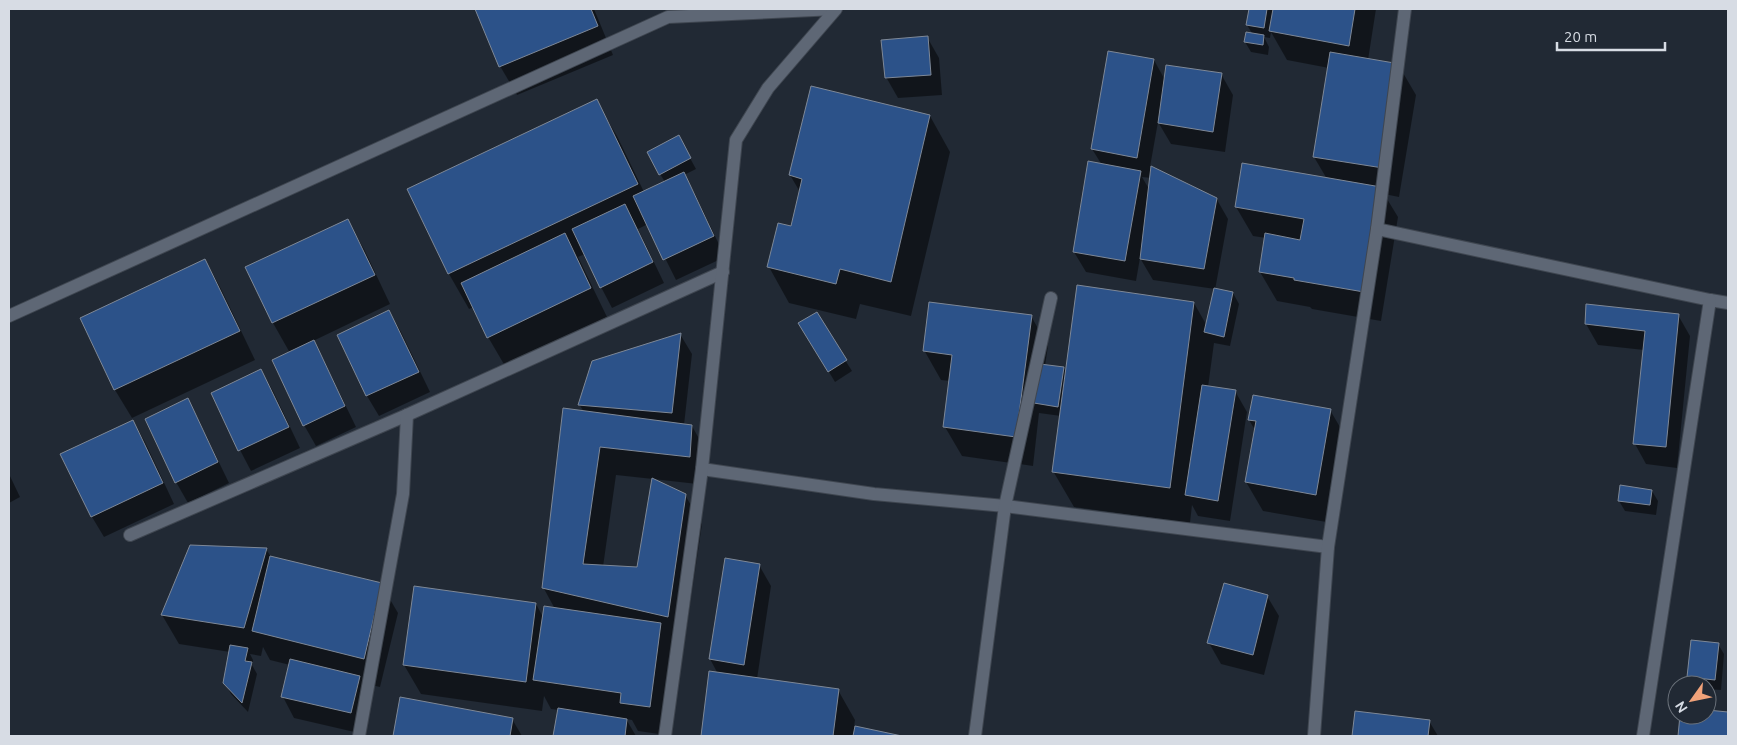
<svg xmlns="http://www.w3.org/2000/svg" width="1737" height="745" font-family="Ubuntu,sans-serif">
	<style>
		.shadow { fill: #0007; fill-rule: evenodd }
		.building { fill: #2c5289; stroke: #7e8897 }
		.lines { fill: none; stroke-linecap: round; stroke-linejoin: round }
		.minor-casing { stroke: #3f4650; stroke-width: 14 }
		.minor { stroke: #5e6775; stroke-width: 12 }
	</style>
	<rect width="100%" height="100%" fill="#212934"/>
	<g class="shadow">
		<path d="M 476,9 L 594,9 L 613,55 L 517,95 L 500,66 Z"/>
		<path d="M 1250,9 L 1376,9 L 1368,60 L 1399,66 L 1416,95 L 1399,197 L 1384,194 L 1398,217 L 1381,321 L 1312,309 L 1310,307 L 1277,301 L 1260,272 L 1266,238 L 1253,236 L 1236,207 L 1327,179 L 1314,157 L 1329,68 L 1287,60 L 1271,32 L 1270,38 L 1264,37 L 1269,47 L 1268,55 L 1251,52 L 1245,42 L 1253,35 L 1247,25 Z"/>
		<path d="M 927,37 L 939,58 L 942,95 L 898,98 L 886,77 Z"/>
		<path d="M 1154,60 L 1165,80 L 1221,74 L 1233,95 L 1225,152 L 1171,144 L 1158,122 L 1150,167 L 1216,198 L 1228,219 L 1215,290 L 1233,293 L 1239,304 L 1230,346 L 1214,343 L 1208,387 L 1235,391 L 1247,412 L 1230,521 L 1198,516 L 1192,505 L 1190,523 L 1074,507 L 1053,471 L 1061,416 L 1039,413 L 1033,466 L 962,456 L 945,427 L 950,381 L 941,380 L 924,350 L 1031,316 L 1048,346 L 1045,366 L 1064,368 L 1066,373 L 1194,303 L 1207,326 L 1215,289 L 1153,280 L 1140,258 L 1136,281 L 1086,272 L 1074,252 L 1102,165 L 1092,149 ZM 1142,177 L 1151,178 L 1149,189 Z"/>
		<path d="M 596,101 L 617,136 L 644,192 L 665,182 L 660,174 L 684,147 L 696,169 L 684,175 L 695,194 L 725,257 L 676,280 L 648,224 L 638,229 L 664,283 L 612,308 L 601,287 L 585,254 L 578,257 L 607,317 L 505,366 L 488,337 L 474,307 L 469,309 L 449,274 L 409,190 Z"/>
		<path d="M 930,116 L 950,152 L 911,316 L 860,304 L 856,319 L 789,303 L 769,267 L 792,227 L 800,192 L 790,175 Z"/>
		<path d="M 347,220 L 364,249 L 390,304 L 313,341 L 325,363 L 356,427 L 316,446 L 304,425 L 290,353 L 273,323 L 247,268 Z"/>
		<path d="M 205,260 L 221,289 L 255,360 L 132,418 L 115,390 L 81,319 Z"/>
		<path d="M 389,312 L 401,332 L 430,392 L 379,416 L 367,396 L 338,336 Z"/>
		<path d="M 816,314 L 852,371 L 835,382 L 806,334 Z"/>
		<path d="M 1678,315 L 1690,336 L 1677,468 L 1646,464 L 1635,444 L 1644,350 L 1598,345 L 1586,324 Z"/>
		<path d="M 680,334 L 692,354 L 684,425 L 692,426 L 708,455 L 706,485 L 653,479 L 685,495 L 702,524 L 684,646 L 671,643 L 677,653 L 666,735 L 638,731 L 632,720 L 626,719 L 636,736 L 555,736 L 559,710 L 551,709 L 544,696 L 542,711 L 421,694 L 404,665 L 536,604 L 543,617 L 555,609 L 543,587 L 584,412 L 579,404 ZM 616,475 L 653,479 L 639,569 L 603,567 Z"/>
		<path d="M 261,371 L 273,391 L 300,448 L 251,471 L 240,450 Z"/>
		<path d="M 187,400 L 199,421 L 229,483 L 188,503 L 176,482 L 146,419 Z"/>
		<path d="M 1330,410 L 1347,439 L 1332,523 L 1263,511 L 1246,482 L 1255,430 L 1249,420 Z"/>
		<path d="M 133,421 L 145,442 L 174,504 L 104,537 L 92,517 L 62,455 Z"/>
		<path d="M 9,474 L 20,497 L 9,503 Z"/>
		<path d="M 1652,491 L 1658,501 L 1656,515 L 1625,511 L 1619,501 Z"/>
		<path d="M 266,549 L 271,557 L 381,584 L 398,613 L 380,687 L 362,683 L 363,734 L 294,718 L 283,697 L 290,665 L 270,660 L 263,647 L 261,656 L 250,654 L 253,660 L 252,665 L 257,674 L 248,712 L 231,694 L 225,683 L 230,652 L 179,644 L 162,615 Z"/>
		<path d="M 759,565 L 771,586 L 757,679 L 838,690 L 855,720 L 854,727 L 896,736 L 702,736 L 710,673 L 718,674 L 710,659 Z"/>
		<path d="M 1267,596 L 1279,616 L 1264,675 L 1221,664 L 1209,643 Z"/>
		<path d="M 1718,644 L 1724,654 L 1721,690 L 1707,689 L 1707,685 L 1693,685 L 1689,677 Z"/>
		<path d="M 401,699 L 512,719 L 522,736 L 395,736 Z"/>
		<path d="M 1707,711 L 1728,713 L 1728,736 L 1679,736 L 1681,715 L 1707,715 Z"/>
		<path d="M 1356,712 L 1429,721 L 1438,736 L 1353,736 Z"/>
	</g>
	<g class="building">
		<path d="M 475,9 L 591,9 L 598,26 L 499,67 Z"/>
		<path d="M 1249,9 L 1267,9 L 1264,28 L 1246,25 Z"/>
		<path d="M 1273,9 L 1355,9 L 1349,46 L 1269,31 Z"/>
		<path d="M 1246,32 L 1264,35 L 1263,45 L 1244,42 Z"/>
		<path d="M 928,36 L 931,75 L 885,78 L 881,40 Z"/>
		<path d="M 1108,51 L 1154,59 L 1137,158 L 1091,149 Z"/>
		<path d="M 1330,52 L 1400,64 L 1383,168 L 1313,157 Z"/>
		<path d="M 1166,65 L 1222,73 L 1213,132 L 1158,123 Z"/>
		<path d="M 811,86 L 930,115 L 891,282 L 840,269 L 836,284 L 767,267 L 778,223 L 791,226 L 802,179 L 789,175 Z"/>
		<path d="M 597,99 L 638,184 L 448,274 L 407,189 Z"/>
		<path d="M 679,135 L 691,158 L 659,175 L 647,152 Z"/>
		<path d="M 1088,161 L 1141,171 L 1125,261 L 1073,252 Z"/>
		<path d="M 1242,163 L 1381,187 L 1364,292 L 1294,280 L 1294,278 L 1259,272 L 1265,233 L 1300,240 L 1304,219 L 1235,207 Z"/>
		<path d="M 1151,166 L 1217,198 L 1204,269 L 1140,259 Z"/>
		<path d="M 684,172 L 714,236 L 663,260 L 633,196 Z"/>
		<path d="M 625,204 L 653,262 L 600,288 L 572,229 Z"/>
		<path d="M 348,219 L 375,275 L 272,323 L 245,267 Z"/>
		<path d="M 565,233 L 591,288 L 487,338 L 461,283 Z"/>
		<path d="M 205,259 L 240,331 L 114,390 L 80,318 Z"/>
		<path d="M 1077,285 L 1194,302 L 1170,488 L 1052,472 Z"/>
		<path d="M 1214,288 L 1233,292 L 1224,337 L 1204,332 Z"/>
		<path d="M 929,302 L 1032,315 L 1016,437 L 943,427 L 952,355 L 923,351 Z"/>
		<path d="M 1586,304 L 1679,314 L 1666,447 L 1633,444 L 1645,331 L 1585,324 Z"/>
		<path d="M 389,310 L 419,372 L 366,396 L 337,335 Z"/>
		<path d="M 817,312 L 847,360 L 828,372 L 798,323 Z"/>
		<path d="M 681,333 L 672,413 L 578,405 L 592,361 Z"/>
		<path d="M 314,340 L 345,406 L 303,426 L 272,360 Z"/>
		<path d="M 1040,364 L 1064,367 L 1058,407 L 1034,403 Z"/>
		<path d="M 261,369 L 289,427 L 238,451 L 211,393 Z"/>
		<path d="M 1202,385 L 1236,390 L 1218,501 L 1185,495 Z"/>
		<path d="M 1253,395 L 1331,409 L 1316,495 L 1245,482 L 1256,421 L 1248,420 Z"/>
		<path d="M 188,398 L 218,462 L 175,483 L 145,419 Z"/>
		<path d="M 563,408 L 692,425 L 690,457 L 600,447 L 583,564 L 637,567 L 652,478 L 686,494 L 668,617 L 542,588 Z"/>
		<path d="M 133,420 L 163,483 L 91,517 L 60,454 Z"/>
		<path d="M 1620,485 L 1652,490 L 1650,505 L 1618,501 Z"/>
		<path d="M 190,545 L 267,548 L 244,628 L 161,615 Z"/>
		<path d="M 270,556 L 382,583 L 364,659 L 252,631 Z"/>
		<path d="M 725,558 L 760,564 L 744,665 L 709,659 Z"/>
		<path d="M 1224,583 L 1268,595 L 1253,655 L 1207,643 Z"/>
		<path d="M 414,586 L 536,603 L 526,682 L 403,665 Z"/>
		<path d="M 544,606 L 661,623 L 650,707 L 620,703 L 621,693 L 533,680 Z"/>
		<path d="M 1691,640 L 1719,643 L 1715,680 L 1687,677 Z"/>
		<path d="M 230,645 L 248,648 L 245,661 L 252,662 L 242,703 L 223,683 Z"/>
		<path d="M 290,659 L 360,676 L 351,713 L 281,697 Z"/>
		<path d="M 709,671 L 839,689 L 833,736 L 701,736 Z"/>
		<path d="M 400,697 L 513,718 L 510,736 L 393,736 Z"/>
		<path d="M 558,708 L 627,719 L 625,736 L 553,736 Z"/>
		<path d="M 1707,710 L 1728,712 L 1728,736 L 1678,736 L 1680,715 L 1707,715 Z"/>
		<path d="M 1355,711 L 1430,720 L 1428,736 L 1352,736 Z"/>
		<path d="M 855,726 L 902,736 L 853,736 Z"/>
	</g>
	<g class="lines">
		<defs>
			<g id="minor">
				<path d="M 1377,229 L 1710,300 L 1728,303"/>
				<path d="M 9,316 L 668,17 L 835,9"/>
				<path d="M 702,469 L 874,494 L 1005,506 L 1328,547"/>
				<path d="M 130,535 L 407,415"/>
				<path d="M 359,736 L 403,494 L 407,415 L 723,272"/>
				<path d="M 665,736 L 702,469 L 736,140 L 768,88 L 836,9"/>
				<path d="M 975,736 L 1005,506 L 1051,298"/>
				<path d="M 1314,736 L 1328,547 L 1377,229 L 1405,9"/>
				<path d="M 1643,736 L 1710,300"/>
			</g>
		</defs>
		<use href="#minor" class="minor-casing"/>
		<use href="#minor" class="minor"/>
	</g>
	<rect width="1737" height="745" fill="none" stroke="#d7dce4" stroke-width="20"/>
	<g transform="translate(1692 700) rotate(237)"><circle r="24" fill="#212934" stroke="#6a717a"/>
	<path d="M0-4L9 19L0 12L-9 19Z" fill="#f0a27a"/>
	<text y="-8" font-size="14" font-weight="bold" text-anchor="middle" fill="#d7dce4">N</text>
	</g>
	<path d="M1557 42v8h108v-8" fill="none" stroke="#d7dce4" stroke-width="2.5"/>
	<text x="1564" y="42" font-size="15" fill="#d7dce4" stroke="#212934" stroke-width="4" paint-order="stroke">20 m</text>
</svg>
